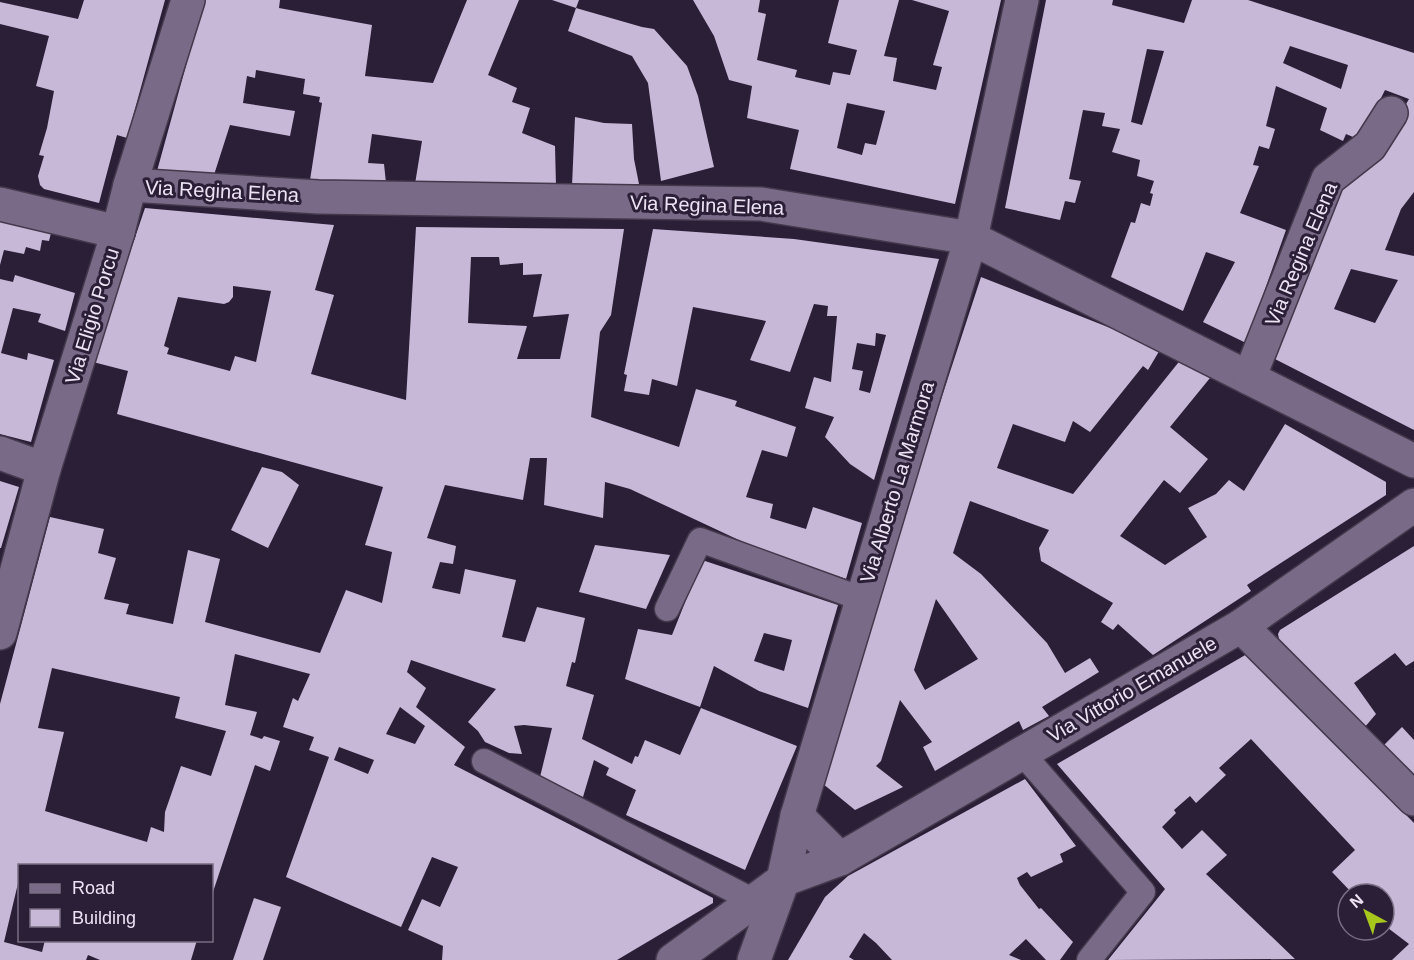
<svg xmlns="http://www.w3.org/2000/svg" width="1414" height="960" font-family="Arial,sans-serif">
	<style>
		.building { fill: #c7b8d8; fill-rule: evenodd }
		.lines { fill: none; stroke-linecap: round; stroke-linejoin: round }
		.lane-casing { stroke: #43384c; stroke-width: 27 }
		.street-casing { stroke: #43384c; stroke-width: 36 }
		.secondary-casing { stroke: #43384c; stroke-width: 36 }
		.lane { stroke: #796a87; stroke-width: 24 }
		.street { stroke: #796a87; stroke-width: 33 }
		.secondary { stroke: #796a87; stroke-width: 33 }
		.labels { text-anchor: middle; stroke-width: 6; stroke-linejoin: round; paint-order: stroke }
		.street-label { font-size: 20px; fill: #ebe3f4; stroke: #2b1e37 }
	</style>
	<rect width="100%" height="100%" fill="#2b1e37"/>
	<g class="building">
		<path d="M 84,0 L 165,0 L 127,138 L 117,135 L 99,203 L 44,189 L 40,185 L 38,176 L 44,156 L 39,155 L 47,128 L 54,91 L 36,86 L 49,36 L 0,24 L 0,2 L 78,19 Z"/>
		<path d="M 204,0 L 280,0 L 279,8 L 372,25 L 365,76 L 433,83 L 467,0 L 519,0 L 488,75 L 517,88 L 512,102 L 530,108 L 522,133 L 555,146 L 556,186 L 415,184 L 422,141 L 372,134 L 368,163 L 384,164 L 386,183 L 310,180 L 322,103 L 319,102 L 320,97 L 303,94 L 305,79 L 256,70 L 255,78 L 247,76 L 243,103 L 295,111 L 290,136 L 230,125 L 213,178 L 157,171 Z"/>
		<path d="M 552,0 L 579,0 L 576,8 Z"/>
		<path d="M 693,0 L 760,0 L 758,12 L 766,14 L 757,60 L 797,70 L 795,77 L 830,85 L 833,72 L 850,75 L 857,50 L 828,43 L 839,0 L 899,0 L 884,56 L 897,58 L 893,81 L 936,90 L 942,67 L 933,65 L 949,11 L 912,0 L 1001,0 L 955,204 L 790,169 L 799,130 L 747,118 L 752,86 L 729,80 L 714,36 ZM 847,103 L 885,111 L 876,145 L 865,143 L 862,155 L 837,148 Z"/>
		<path d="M 1046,0 L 1113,0 L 1112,5 L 1184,23 L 1192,0 L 1248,0 L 1414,53 L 1414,192 L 1401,209 L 1385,250 L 1414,256 L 1414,430 L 1269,356 L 1342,187 L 1371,165 L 1409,99 L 1385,90 L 1360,140 L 1346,134 L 1343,141 L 1320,130 L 1327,108 L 1276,86 L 1266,126 L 1275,129 L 1269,149 L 1259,146 L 1253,165 L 1259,166 L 1240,213 L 1286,230 L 1246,343 L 1203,322 L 1235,262 L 1206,252 L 1183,311 L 1111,277 L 1131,222 L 1135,223 L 1141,203 L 1150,206 L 1153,194 L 1150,193 L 1154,181 L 1137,176 L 1140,160 L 1112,152 L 1120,129 L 1102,126 L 1105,113 L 1083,110 L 1069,179 L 1081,181 L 1075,203 L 1065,201 L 1060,220 L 1005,208 ZM 1290,46 L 1348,65 L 1341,89 L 1283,63 ZM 1147,49 L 1164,51 L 1142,125 L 1131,122 ZM 1351,269 L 1398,280 L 1375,323 L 1334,309 Z"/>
		<path d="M 576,8 L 642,27 L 654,29 L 687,66 L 698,96 L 714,167 L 661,181 L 648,83 L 632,56 L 568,31 Z"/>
		<path d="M 575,117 L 604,123 L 632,124 L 634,159 L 639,184 L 572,186 Z"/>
		<path d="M 145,208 L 334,225 L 315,290 L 334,295 L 311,374 L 406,400 L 416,227 L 624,229 L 611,315 L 600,332 L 591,417 L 679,447 L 696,389 L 737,401 L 735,406 L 796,427 L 787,457 L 762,450 L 746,497 L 773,504 L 770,518 L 806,529 L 813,507 L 862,523 L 846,579 L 758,549 L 630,489 L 605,482 L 603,518 L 544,505 L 547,458 L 530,458 L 523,500 L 445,485 L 427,538 L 456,546 L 453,564 L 440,562 L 432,588 L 460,594 L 465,569 L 516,580 L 502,637 L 525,642 L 537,607 L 585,618 L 575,663 L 572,662 L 566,686 L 594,695 L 582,739 L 632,764 L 635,756 L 638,757 L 645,740 L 680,755 L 701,708 L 797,746 L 745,870 L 626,815 L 636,790 L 606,775 L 609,768 L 594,760 L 583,797 L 540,777 L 552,728 L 524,725 L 514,726 L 522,754 L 509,753 L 485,742 L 478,731 L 468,722 L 496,689 L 411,660 L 407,672 L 426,688 L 416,707 L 465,747 L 454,765 L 713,898 L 713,903 L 617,960 L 442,960 L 443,946 L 408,930 L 422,899 L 440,907 L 458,867 L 432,857 L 401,927 L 286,877 L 329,757 L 309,750 L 314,737 L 283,727 L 293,698 L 298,701 L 310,674 L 235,654 L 225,705 L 257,712 L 250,735 L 262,739 L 264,736 L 280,741 L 270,771 L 255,765 L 212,895 L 212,866 L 20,866 L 20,875 L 4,942 L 42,952 L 45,940 L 197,940 L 191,960 L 100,960 L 88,955 L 86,960 L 0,960 L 0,704 L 50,517 L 104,529 L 98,553 L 116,558 L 104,599 L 129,604 L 126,614 L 173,624 L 188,550 L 220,559 L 205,622 L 320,653 L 346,590 L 382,603 L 392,552 L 365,545 L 383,487 L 117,414 L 128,371 L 93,362 ZM 471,257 L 499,257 L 500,265 L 523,263 L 523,275 L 542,274 L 533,317 L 569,314 L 560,359 L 517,359 L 527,326 L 468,323 ZM 233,286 L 271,291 L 256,362 L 235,356 L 230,371 L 167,354 L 169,348 L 164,346 L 178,297 L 224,304 L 229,302 L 233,297 ZM 52,668 L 180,697 L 175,718 L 226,731 L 211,776 L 181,766 L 165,812 L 164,832 L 151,827 L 147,842 L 45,811 L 64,732 L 38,728 ZM 400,707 L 425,726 L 415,744 L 386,734 ZM 339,747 L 374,760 L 368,774 L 334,760 Z"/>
		<path d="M 0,217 L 52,229 L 49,241 L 42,240 L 40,251 L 26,247 L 24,254 L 4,250 L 0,265 Z"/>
		<path d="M 653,229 L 794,239 L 939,259 L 874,480 L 850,464 L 825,437 L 834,417 L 805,408 L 814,377 L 831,382 L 837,316 L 827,316 L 828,306 L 814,304 L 790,372 L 750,360 L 766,321 L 693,307 L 677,386 L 652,379 L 649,395 L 624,391 L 627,375 L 624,374 ZM 876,333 L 886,335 L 870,393 L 859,390 L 863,371 L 852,369 L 857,343 L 875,346 Z"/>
		<path d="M 15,275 L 75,293 L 65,331 L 38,322 L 41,314 L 13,308 L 1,353 L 27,360 L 28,353 L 54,360 L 31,442 L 0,434 L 0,279 L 13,282 Z"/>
		<path d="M 981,277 L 1161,348 L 1148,370 L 1143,366 L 1090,432 L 1073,421 L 1065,442 L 1013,424 L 997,468 L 1073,494 L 1182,358 L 1210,378 L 1170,427 L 1208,459 L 1180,493 L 1164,480 L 1120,536 L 1165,565 L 1207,537 L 1188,508 L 1216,494 L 1229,480 L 1244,491 L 1285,424 L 1386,482 L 1386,495 L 1247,585 L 1251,591 L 1153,655 L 1118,624 L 1113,630 L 1101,622 L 1113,603 L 1041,561 L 1039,548 L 1049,530 L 970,501 L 953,553 L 981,574 L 1047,643 L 1065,673 L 1090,658 L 1099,672 L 1042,707 L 1049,716 L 1023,730 L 1019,721 L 935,771 L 923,747 L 932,742 L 900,700 L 881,761 L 876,766 L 903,787 L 855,810 L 817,779 ZM 936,599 L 978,659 L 925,690 L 914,670 Z"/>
		<path d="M 262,467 L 282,472 L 299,485 L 268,548 L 231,530 Z"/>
		<path d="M 0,481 L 19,487 L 1,548 L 0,548 Z"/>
		<path d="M 595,545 L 670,555 L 646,609 L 579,592 Z"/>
		<path d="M 1414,546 L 1414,661 L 1406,666 L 1395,653 L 1354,683 L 1376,714 L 1364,728 L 1279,639 L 1278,634 L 1280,630 Z"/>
		<path d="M 702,560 L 838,605 L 808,708 L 759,691 L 714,666 L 700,707 L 625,679 L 638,629 L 672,635 ZM 764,633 L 792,640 L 784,671 L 754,661 Z"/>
		<path d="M 1247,654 L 1414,823 L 1414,960 L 1392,960 L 1409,944 L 1384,925 L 1384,894 L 1353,894 L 1332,872 L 1355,850 L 1251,739 L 1219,768 L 1226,775 L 1196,803 L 1190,796 L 1174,810 L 1176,813 L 1162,827 L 1182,849 L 1202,830 L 1227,855 L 1206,874 L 1295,959 L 1108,960 L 1165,889 L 1057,764 Z"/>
		<path d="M 1402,727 L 1414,740 L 1414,781 L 1381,748 Z"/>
		<path d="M 1025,779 L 1076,846 L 1060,854 L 1063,862 L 1031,877 L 1027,872 L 1017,878 L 1020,885 L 1039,909 L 1041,908 L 1073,942 L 1060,960 L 1046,960 L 1026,939 L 1009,955 L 1021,960 L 892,960 L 876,943 L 864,933 L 849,957 L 854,960 L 788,960 L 825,897 L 848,876 Z"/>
		<path d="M 254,898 L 281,907 L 263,960 L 233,960 Z"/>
	</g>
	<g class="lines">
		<defs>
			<g id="lane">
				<path d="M 667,609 L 700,540 L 862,599"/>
				<path d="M 1022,753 L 1143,892 L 1089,960"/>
				<path d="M 484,761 L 754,901"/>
			</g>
			<g id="street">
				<path d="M 130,185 L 318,197 L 761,204 L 971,238 L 1414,461"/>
				<path d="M 0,204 L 118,232"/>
				<path d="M 1249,378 L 1328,179 L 1370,146 L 1391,113"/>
				<path d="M 0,453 L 44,469"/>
				<path d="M 1241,626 L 1414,799"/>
				<path d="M 0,633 L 44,469 L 118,232 L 130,185 L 188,0"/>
				<path d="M 783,880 L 797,816 L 971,238 L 1022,0"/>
			</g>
			<g id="secondary">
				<path d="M 797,816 L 840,859"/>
				<path d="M 673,960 L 783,880 L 840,859 L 1241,626 L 1414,505"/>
				<path d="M 754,960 L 783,880"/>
			</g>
		</defs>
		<use href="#lane" class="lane-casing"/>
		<use href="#street" class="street-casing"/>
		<use href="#secondary" class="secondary-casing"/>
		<use href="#lane" class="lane"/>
		<use href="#street" class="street"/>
		<use href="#secondary" class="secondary"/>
	</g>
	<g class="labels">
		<g class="street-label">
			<text transform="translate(222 191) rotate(3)" y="7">Via Regina Elena</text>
			<text transform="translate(707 205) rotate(2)" y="7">Via Regina Elena</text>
			<text transform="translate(1301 254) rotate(-67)" y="7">Via Regina Elena</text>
			<text transform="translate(92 316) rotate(-73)" y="7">Via Eligio Porcu</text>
			<text transform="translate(897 482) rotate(-73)" y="7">Via Alberto La Marmora</text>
			<text transform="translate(1132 689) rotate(-30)" y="7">Via Vittorio Emanuele</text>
		</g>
	</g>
	<rect x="18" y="864" width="195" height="78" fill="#2b1e37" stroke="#786d83" stroke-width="1.5"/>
	<rect x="30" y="884" width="30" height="9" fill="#796a87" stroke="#786d83" stroke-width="1.5"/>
	<text x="72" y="894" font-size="18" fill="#ebe3f4">Road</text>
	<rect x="30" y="909" width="30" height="18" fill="#c7b8d8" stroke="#786d83" stroke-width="1.5"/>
	<text x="72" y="924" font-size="18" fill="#ebe3f4">Building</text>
	<g transform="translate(1366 912) rotate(319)"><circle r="28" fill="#2b1e37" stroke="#786d83" stroke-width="1.5"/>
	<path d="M0-4.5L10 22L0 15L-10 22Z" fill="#a8c71d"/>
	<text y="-9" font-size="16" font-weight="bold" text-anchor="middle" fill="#ebe3f4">N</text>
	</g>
</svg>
